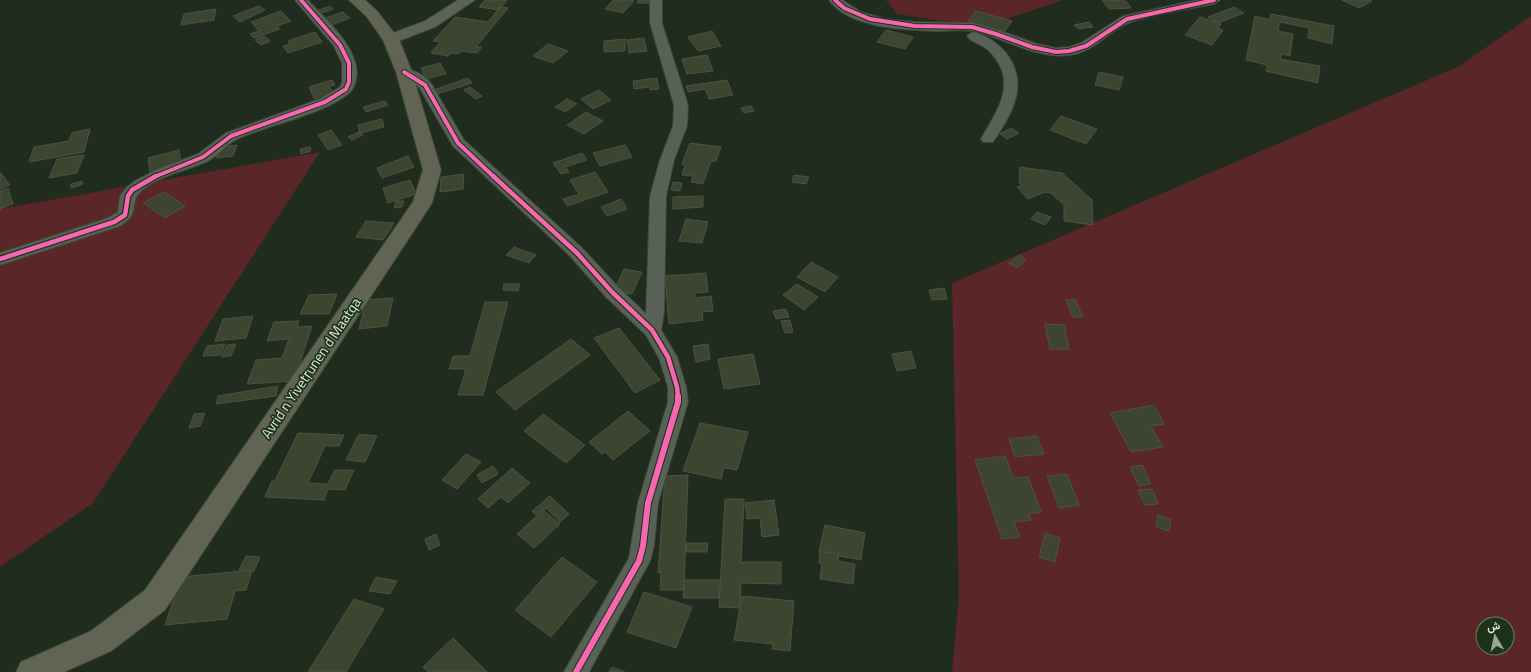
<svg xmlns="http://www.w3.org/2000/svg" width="1531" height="672" font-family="'Titillium Web',Vazirmatn,sans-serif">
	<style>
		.green { fill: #5b2628; fill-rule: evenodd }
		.building { fill: #3d4531; stroke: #4b5245 }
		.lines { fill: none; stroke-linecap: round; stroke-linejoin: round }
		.minor-casing { stroke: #3c473a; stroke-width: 2 }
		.secondary-casing { stroke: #3c473a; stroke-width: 2 }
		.primary-casing { stroke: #3c473a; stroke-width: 2 }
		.minor { fill: #586156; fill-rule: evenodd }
		.secondary { fill: #5c6254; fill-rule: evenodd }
		.primary { fill: #616353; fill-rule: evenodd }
		.cycleway-far2-casing { stroke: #1d3217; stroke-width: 6 }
		.cycleway-far1-casing { stroke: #1d3217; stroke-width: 7 }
		.cycleway-casing { stroke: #1d3217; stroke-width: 8 }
		.cycleway-far2 { stroke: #f766af; stroke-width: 4 }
		.cycleway-far1 { stroke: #f766af; stroke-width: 4.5 }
		.cycleway { stroke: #f766af; stroke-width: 6 }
		.labels { text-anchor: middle; stroke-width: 3.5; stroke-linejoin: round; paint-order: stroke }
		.street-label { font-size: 14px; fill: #dbe9d8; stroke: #1d3217 }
	</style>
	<rect width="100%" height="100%" fill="#202c1d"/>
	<g class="green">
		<path d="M 886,0 L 1063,0 L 982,27 L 897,14 Z"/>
		<path d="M 1531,16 L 1531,672 L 952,672 L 959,595 L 952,283 L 1458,67 ZM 1483,624 L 1507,624 L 1507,648 L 1483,648 Z"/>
		<path d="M 320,152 L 93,503 L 0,567 L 0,209 Z"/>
	</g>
	<g class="building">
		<path d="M 485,0 L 507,0 L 499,10 L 479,7 Z"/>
		<path d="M 613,0 L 630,0 L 634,1 L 623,13 L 605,9 Z"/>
		<path d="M 638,0 L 652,0 L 652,3 L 637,3 Z"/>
		<path d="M 1102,0 L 1126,1 L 1131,8 L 1109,9 Z"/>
		<path d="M 1342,0 L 1370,0 L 1372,1 L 1359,8 Z"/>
		<path d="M 259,6 L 265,10 L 240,22 L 233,16 Z"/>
		<path d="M 330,6 L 333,9 L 322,13 L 319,10 Z"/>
		<path d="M 500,7 L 508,8 L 476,47 L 482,47 L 477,53 L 461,51 L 458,54 L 450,53 L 448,56 L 431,53 L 440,42 L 433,41 L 455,17 L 488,22 Z"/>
		<path d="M 1234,7 L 1244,13 L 1218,23 L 1208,17 Z"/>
		<path d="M 216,9 L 214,20 L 181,25 L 184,14 Z"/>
		<path d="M 281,11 L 291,21 L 277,26 L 280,29 L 254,38 L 250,34 L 259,31 L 251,22 Z"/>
		<path d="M 976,11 L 1012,21 L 1005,31 L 968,21 Z"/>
		<path d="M 343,12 L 350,18 L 331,25 L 325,18 Z"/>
		<path d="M 1271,14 L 1334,26 L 1332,44 L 1308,38 L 1309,28 L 1280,22 L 1278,31 L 1293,34 L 1290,56 L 1281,54 L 1280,59 L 1320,66 L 1318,83 L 1266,71 L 1267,65 L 1246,60 L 1255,16 L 1270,20 Z"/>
		<path d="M 1200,17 L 1221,24 L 1218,28 L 1223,30 L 1212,45 L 1185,35 Z"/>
		<path d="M 1089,22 L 1093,27 L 1078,29 L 1074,25 Z"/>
		<path d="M 886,30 L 913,37 L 905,49 L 877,42 Z"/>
		<path d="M 712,31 L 721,46 L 698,51 L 688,37 Z"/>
		<path d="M 315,32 L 322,42 L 288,53 L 283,46 L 290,44 L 288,41 Z"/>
		<path d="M 264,36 L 270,41 L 261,45 L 255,40 Z"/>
		<path d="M 644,38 L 647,51 L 629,53 L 627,40 Z"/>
		<path d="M 625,39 L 625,51 L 604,52 L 604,41 Z"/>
		<path d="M 548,44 L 568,51 L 553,63 L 533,56 Z"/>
		<path d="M 707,55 L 713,71 L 687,74 L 682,59 Z"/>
		<path d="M 440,63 L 446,74 L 426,79 L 421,68 Z"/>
		<path d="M 1099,72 L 1123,77 L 1119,90 L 1095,85 Z"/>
		<path d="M 468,78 L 472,83 L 434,95 L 431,91 Z"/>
		<path d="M 657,78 L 659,89 L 650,90 L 649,87 L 634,89 L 633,81 Z"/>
		<path d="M 332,80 L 335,85 L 329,86 L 335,98 L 316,103 L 309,87 Z"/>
		<path d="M 727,80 L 733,95 L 709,99 L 705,89 L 688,92 L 686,86 Z"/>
		<path d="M 470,87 L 482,96 L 476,99 L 464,90 Z"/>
		<path d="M 599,90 L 611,100 L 593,109 L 581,99 Z"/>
		<path d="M 567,99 L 577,104 L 565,112 L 555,107 Z"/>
		<path d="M 385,101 L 388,105 L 366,112 L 363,107 Z"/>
		<path d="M 751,106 L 754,111 L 744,113 L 741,108 Z"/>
		<path d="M 586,112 L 603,121 L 584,134 L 567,125 Z"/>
		<path d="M 1061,116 L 1097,129 L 1086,144 L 1050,130 Z"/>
		<path d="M 382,119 L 384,127 L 360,133 L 358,125 Z"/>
		<path d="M 1011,128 L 1019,133 L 1007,139 L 1000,134 Z"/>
		<path d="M 90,129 L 84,152 L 29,162 L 34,147 L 69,141 L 72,133 Z"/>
		<path d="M 331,130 L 342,145 L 328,150 L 318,135 Z"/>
		<path d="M 359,132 L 363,135 L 352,140 L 348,137 Z"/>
		<path d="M 690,143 L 721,147 L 716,161 L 711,161 L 703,184 L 691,182 L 693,176 L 682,175 L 685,165 L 682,164 Z"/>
		<path d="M 237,145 L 233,156 L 216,158 L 220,147 Z"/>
		<path d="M 625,145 L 632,157 L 600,166 L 593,153 Z"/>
		<path d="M 310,147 L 311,151 L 301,154 L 300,149 Z"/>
		<path d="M 179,150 L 181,164 L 150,173 L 148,158 Z"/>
		<path d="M 582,153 L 587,160 L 565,167 L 569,172 L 561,174 L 553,163 Z"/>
		<path d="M 84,155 L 77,173 L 49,178 L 57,159 Z"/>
		<path d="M 408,156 L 414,167 L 382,178 L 377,168 Z"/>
		<path d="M 1020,167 L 1062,173 L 1092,200 L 1093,225 L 1064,221 L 1064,205 L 1051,193 L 1045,192 L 1028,199 L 1017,187 L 1022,185 L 1019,182 Z"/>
		<path d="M 0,172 L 10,185 L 0,189 Z"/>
		<path d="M 595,172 L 608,192 L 567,206 L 563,199 L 579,194 L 570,180 Z"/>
		<path d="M 464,174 L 463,189 L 440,192 L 441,177 Z"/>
		<path d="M 794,175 L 809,177 L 806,184 L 792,182 Z"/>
		<path d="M 410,180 L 416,194 L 388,203 L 383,188 Z"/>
		<path d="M 82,181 L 83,184 L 71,188 L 71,184 Z"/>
		<path d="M 673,182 L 682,183 L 680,191 L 671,190 Z"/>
		<path d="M 8,188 L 13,204 L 0,209 L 0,191 Z"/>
		<path d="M 164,192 L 185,206 L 165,218 L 143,203 Z"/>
		<path d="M 703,196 L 703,207 L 673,209 L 673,197 Z"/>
		<path d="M 621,199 L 627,209 L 607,216 L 601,207 Z"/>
		<path d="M 396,201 L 404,201 L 402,207 L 394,208 Z"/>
		<path d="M 1037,212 L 1051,217 L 1045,225 L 1031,219 Z"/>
		<path d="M 686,219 L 708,222 L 702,243 L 679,241 Z"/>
		<path d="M 366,221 L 394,223 L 383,240 L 356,237 Z"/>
		<path d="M 514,247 L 536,255 L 529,263 L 506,255 Z"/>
		<path d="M 1019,255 L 1026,260 L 1017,268 L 1009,263 Z"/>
		<path d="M 811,262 L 838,277 L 825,292 L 797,277 Z"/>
		<path d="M 624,269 L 642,272 L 632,294 L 614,291 Z"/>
		<path d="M 706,273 L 708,292 L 695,293 L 695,298 L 711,296 L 713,311 L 702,312 L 703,320 L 669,324 L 665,276 Z"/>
		<path d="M 504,284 L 520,284 L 518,291 L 503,290 Z"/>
		<path d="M 797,284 L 818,297 L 804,310 L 783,295 Z"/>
		<path d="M 944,288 L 947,299 L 932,300 L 929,290 Z"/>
		<path d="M 337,294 L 329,314 L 300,314 L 309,295 Z"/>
		<path d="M 393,298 L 387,326 L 359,329 L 366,300 Z"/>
		<path d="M 1075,299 L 1083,317 L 1073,317 L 1066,300 Z"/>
		<path d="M 485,302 L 508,302 L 483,395 L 458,395 L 466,369 L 449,369 L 453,356 L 470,356 Z"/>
		<path d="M 786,309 L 789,317 L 776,319 L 773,311 Z"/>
		<path d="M 253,316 L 246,338 L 215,341 L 223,319 Z"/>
		<path d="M 790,320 L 793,332 L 785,333 L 781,321 Z"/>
		<path d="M 299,321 L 297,327 L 312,326 L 294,381 L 247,384 L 256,360 L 282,358 L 289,339 L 267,341 L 274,322 Z"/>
		<path d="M 1045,324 L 1064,325 L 1069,349 L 1050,349 Z"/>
		<path d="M 619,328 L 660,380 L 635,393 L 594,338 Z"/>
		<path d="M 571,339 L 590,355 L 515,410 L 496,392 Z"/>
		<path d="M 225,344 L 221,355 L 203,356 L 207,346 Z"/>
		<path d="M 236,344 L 231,356 L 222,357 L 227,345 Z"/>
		<path d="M 708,344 L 710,359 L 696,362 L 693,346 Z"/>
		<path d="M 911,351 L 916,368 L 897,371 L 892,354 Z"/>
		<path d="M 753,354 L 760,384 L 724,389 L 718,359 Z"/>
		<path d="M 278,386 L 276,396 L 216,404 L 218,396 Z"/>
		<path d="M 1154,405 L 1164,424 L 1151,426 L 1163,447 L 1131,452 L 1110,413 Z"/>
		<path d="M 628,411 L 650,431 L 613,460 L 605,452 L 602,454 L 589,442 Z"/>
		<path d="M 205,413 L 200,426 L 189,428 L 194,414 Z"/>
		<path d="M 543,414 L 585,445 L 566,463 L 524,431 Z"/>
		<path d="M 700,423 L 748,432 L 737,470 L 724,468 L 721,479 L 683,471 Z"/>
		<path d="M 298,433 L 344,435 L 339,446 L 325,446 L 308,483 L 328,484 L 335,470 L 354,470 L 345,490 L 328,489 L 324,500 L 265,497 L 272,481 L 275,481 Z"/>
		<path d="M 359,434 L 377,436 L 365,462 L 346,460 Z"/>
		<path d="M 1037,436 L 1044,454 L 1015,457 L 1009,439 Z"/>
		<path d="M 466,454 L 481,462 L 457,489 L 442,480 Z"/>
		<path d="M 1005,456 L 1013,478 L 1028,477 L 1041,512 L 1029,514 L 1031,520 L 1014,522 L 1020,537 L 1002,539 L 975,460 Z"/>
		<path d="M 1142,465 L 1151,484 L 1139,486 L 1130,467 Z"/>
		<path d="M 493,466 L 498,474 L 482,483 L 477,475 Z"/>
		<path d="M 512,468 L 530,483 L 508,503 L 501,497 L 488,508 L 478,499 Z"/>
		<path d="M 1067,474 L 1079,505 L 1059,508 L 1047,476 Z"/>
		<path d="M 688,475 L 684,590 L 660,590 L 661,572 L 658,573 L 665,476 Z"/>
		<path d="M 1152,489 L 1158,504 L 1145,505 L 1138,490 Z"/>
		<path d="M 550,496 L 569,514 L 560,522 L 546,508 L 537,516 L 532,511 Z"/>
		<path d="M 725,499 L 744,499 L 741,562 L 781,562 L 781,584 L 741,583 L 740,608 L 719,607 Z"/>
		<path d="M 774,500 L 779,535 L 762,537 L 760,518 L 747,519 L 745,503 Z"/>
		<path d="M 543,510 L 560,524 L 534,548 L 517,534 Z"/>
		<path d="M 1158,515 L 1171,520 L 1169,531 L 1156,527 Z"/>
		<path d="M 825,525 L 865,533 L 861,560 L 819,552 Z"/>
		<path d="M 1045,533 L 1060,538 L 1055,562 L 1039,557 Z"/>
		<path d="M 436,534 L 440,545 L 429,550 L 425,539 Z"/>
		<path d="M 687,543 L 708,543 L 707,552 L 686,552 Z"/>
		<path d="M 820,551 L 839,554 L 838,561 L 855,564 L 853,584 L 820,579 L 822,563 L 819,563 Z"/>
		<path d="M 246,556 L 260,557 L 254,571 L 239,570 Z"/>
		<path d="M 562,557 L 597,582 L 551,637 L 515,610 Z"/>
		<path d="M 252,570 L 246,590 L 235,591 L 227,619 L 165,625 L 181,577 Z"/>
		<path d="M 376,577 L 397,581 L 390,594 L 369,591 Z"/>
		<path d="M 684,580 L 719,580 L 719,598 L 683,598 Z"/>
		<path d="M 644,592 L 692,607 L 676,648 L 627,632 Z"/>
		<path d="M 742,596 L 794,601 L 790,651 L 772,649 L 773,644 L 734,640 Z"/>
		<path d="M 354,599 L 384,609 L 346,672 L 308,672 Z"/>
		<path d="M 453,638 L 487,672 L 428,672 L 423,667 Z"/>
		<path d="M 612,667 L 625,672 L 609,672 Z"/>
	</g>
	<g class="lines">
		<defs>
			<g id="minor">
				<path d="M 295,0 L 308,0 C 324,18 348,38 355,62 C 358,70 357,85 351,91 C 332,112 265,126 237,139 C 226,144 219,155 208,161 C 187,171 150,177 136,197 C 132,214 135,216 120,226 L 0,265 L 0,253 L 108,218 L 118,212 L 120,196 L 127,187 L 135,181 L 156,170 L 198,154 L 226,133 L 320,99 L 340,87 L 342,82 L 342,63 L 334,46 Z"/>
				<path d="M 650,0 L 662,0 L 662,23 L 688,105 L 687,126 L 674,160 L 666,196 L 664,312 L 661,330 L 677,357 L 686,387 L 688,402 L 658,503 L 654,546 L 650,561 L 589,672 L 564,672 L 629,558 L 638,503 L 668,402 L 668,387 L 659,358 L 646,335 L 606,297 L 571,257 L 453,146 L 419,87 L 397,72 L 399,69 C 410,66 426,76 432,85 L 464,140 L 583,249 L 618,287 L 646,314 L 650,196 L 660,160 L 673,126 L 674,105 L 650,23 Z"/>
				<path d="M 829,0 L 842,0 L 861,12 L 885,19 L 915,22 L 972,23 L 1001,31 L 1037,44 L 1056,48 L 1069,47 L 1081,43 L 1123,16 L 1197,0 L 1220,0 L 1214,4 C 1189,9 1155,14 1131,22 C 1108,30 1097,51 1070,55 C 1036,60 1006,38 973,31 C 962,29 951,31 940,31 C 908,30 849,29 829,0 Z"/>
				<path d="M 973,32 C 987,36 997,42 1006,53 C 1030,84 1012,114 993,142 L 983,142 L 981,139 C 998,109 1019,81 989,51 C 983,44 971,43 967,36 Z"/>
			</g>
			<path id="secondary" d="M 458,0 L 475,0 L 435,27 L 391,44 L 385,42 L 383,39 L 385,36 L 425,21 Z"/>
			<path id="primary" d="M 349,0 L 365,0 L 377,11 L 399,39 L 412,72 L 441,170 L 432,203 L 165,610 L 111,651 L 64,672 L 16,672 L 21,662 L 91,631 L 145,590 L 413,202 L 423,170 L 396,72 L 383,40 L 367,17 Z"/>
		</defs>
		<use href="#minor" class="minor-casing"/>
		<use href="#secondary" class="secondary-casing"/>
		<use href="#primary" class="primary-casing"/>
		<use href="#minor" class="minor"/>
		<use href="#secondary" class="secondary"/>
		<use href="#primary" class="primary"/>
		<defs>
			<g id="cycleway-far2">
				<path d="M 835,0 L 844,8 L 870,19 L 915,26 L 972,27 L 996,34 L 1032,47 L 1056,52 L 1069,51 L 1086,46 L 1127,19 L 1214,0"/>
				<path d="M 404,72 L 425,85 L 458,143 L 494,177"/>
				<path d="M 154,177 L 203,157 L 231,136 L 325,102 L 346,89 L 349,82 L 349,63 L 340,45 L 301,0"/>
			</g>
			<g id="cycleway-far1">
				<path d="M 493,176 L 577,253 L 612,292 L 652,330 L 668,357 L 677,387 L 678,397"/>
				<path d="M 0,259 L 114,222 L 125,215 L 128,196 L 132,190 L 156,176"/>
			</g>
			<path id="cycleway" d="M 576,672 L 639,561 L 643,546 L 648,503 L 678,402 L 678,396"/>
		</defs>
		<use href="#cycleway-far2" class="cycleway-far2-casing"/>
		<use href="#cycleway-far1" class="cycleway-far1-casing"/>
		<use href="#cycleway" class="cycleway-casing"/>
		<use href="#cycleway-far2" class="cycleway-far2"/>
		<use href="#cycleway-far1" class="cycleway-far1"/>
		<use href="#cycleway" class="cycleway"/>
	</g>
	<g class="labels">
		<g class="street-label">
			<text transform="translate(311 368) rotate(-56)" y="5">Avrid n Yivetṛunen d Maatqa</text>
		</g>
	</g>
	<g transform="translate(1495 636) rotate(351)"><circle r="19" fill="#1d3217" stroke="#697b64"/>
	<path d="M0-3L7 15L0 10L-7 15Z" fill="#9aa797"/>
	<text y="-6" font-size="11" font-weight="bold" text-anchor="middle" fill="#dbe9d8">ش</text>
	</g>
</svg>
